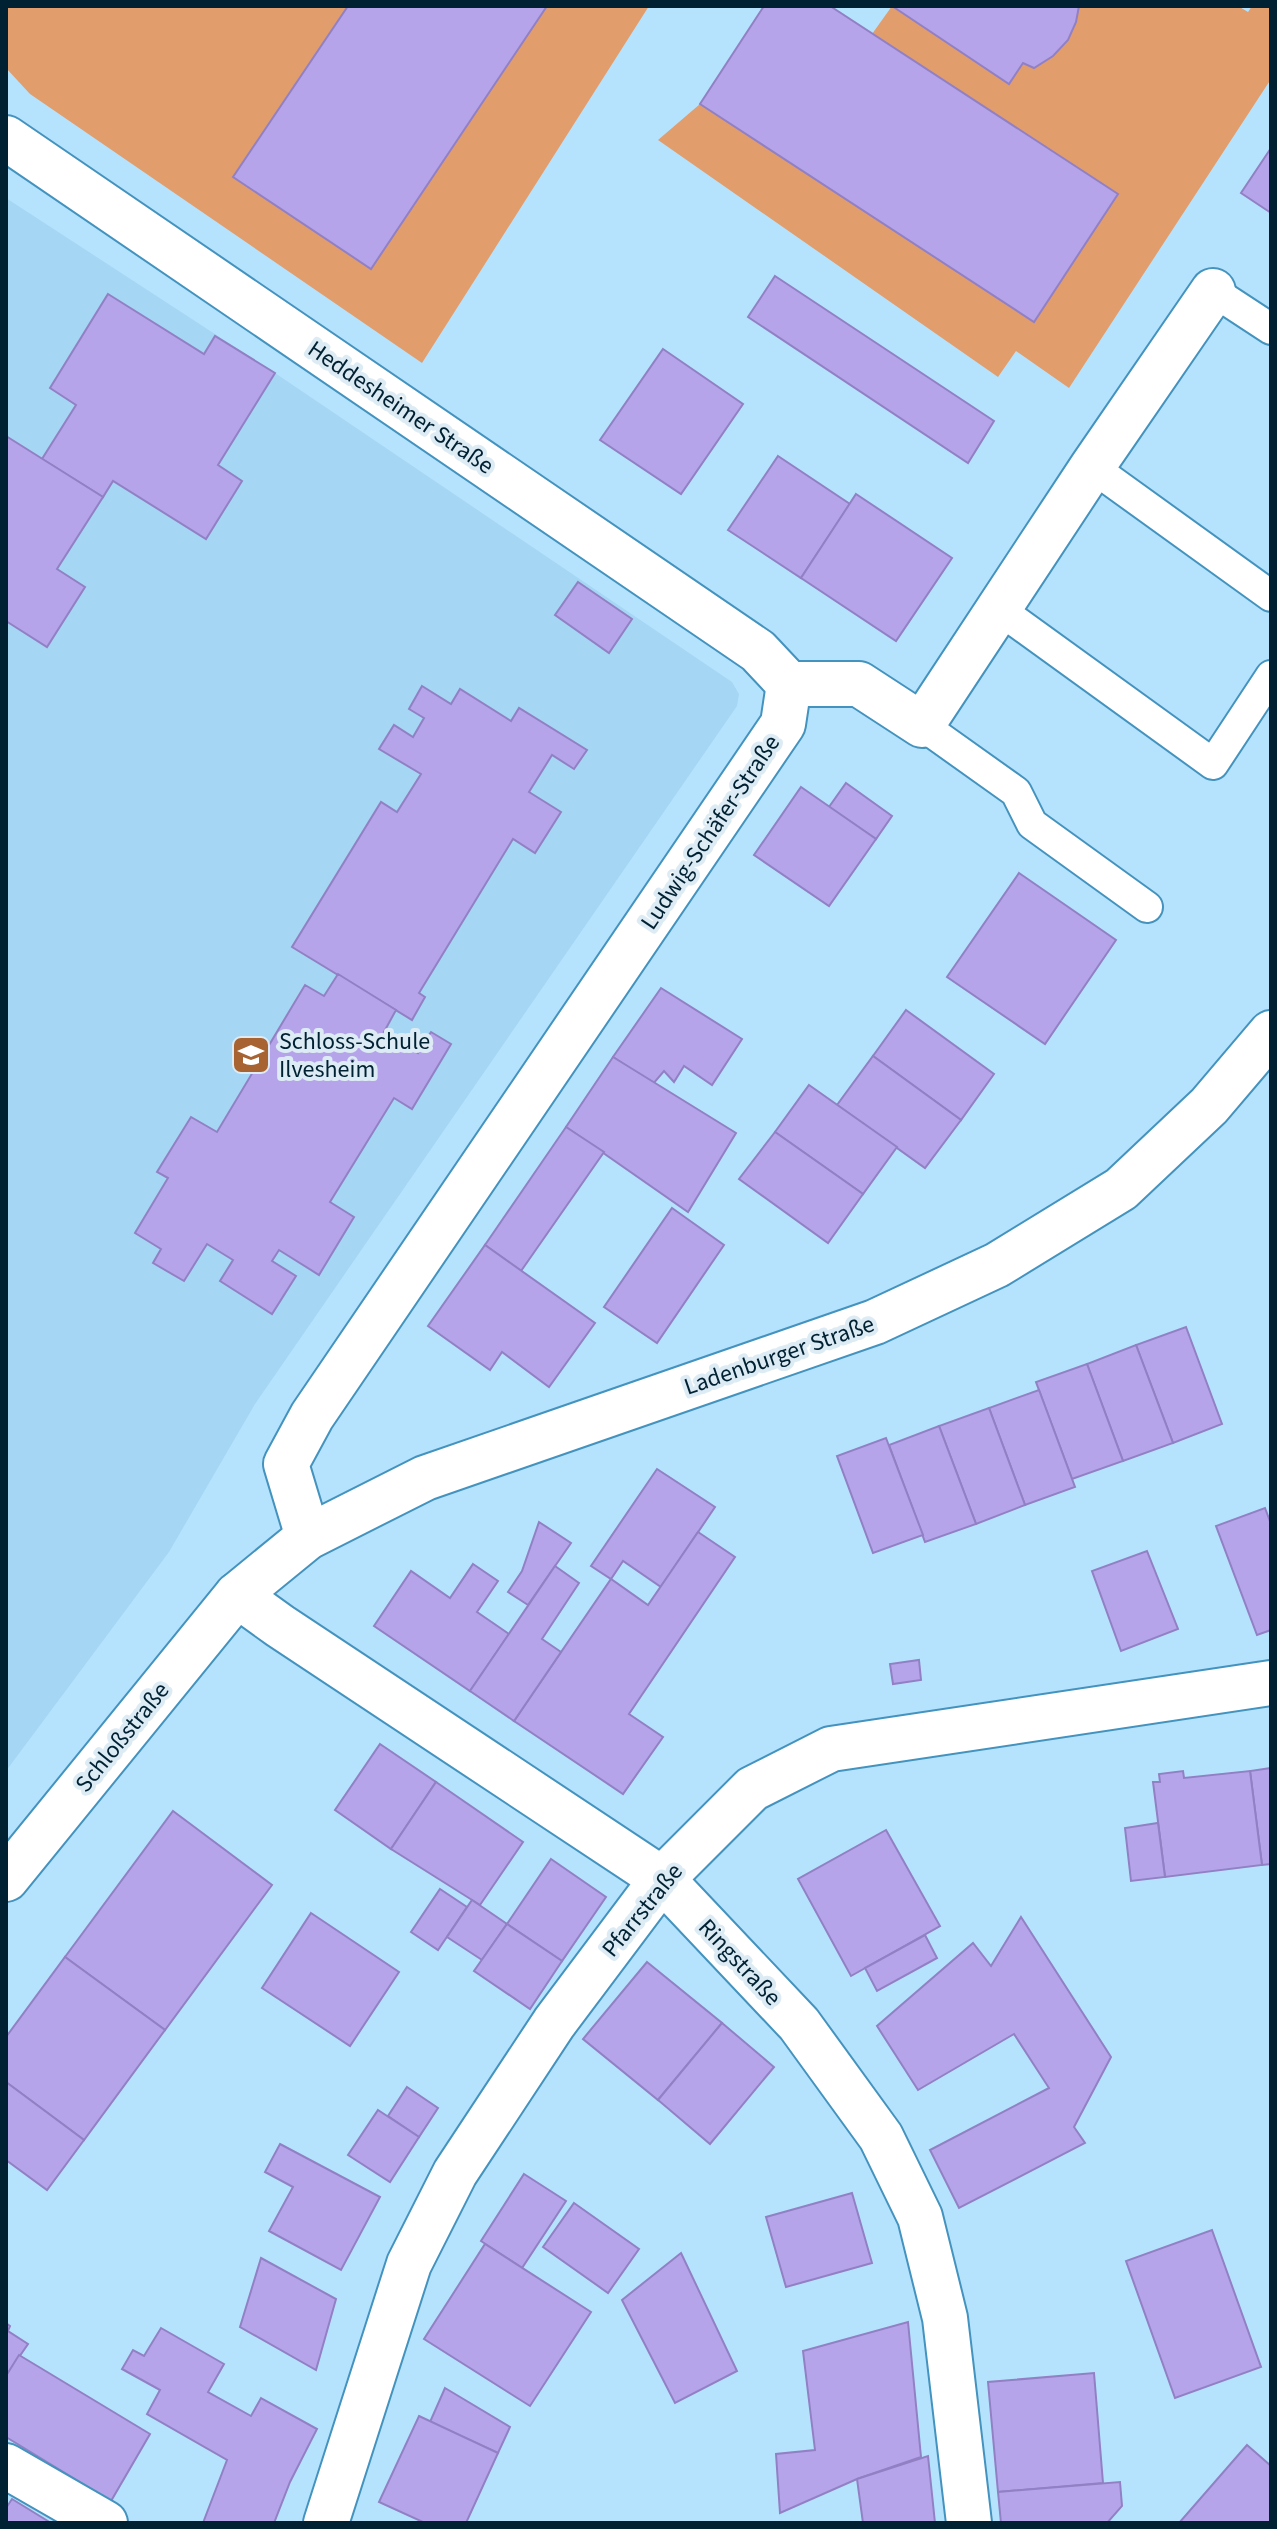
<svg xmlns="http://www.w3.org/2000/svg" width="1277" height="2529" font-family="'Source Sans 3',sans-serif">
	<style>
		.built { fill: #a5d6f4 }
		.green { fill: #e29d6d }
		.building { fill: #b5a4ea; stroke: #9280c4; stroke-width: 2 }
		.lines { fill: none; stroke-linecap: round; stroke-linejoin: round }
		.lane-casing { stroke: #4493be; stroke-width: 34 }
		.street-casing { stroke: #4493be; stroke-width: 48 }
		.secondary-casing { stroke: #4493be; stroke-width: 48 }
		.lane { stroke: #fff; stroke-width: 30 }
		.street { stroke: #fff; stroke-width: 44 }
		.secondary { stroke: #fff; stroke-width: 44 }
		.labels { text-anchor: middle; stroke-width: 8; stroke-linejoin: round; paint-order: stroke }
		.street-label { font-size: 24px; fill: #002132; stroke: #dcebf4 }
		.poi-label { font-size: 24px; fill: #002132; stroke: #dcebf4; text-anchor: start }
	</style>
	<rect width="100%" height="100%" fill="#b5e3fe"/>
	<path class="built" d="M 6,198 L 275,373 L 732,682 L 739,694 L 737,706 L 255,1404 L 169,1552 L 6,1771 Z"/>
	<g class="green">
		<path d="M 6,6 L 348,6 L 233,177 L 547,6 L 649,6 L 422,363 L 30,94 L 6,68 Z"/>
		<path d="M 892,6 L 1009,84 L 1023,63 L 1035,68 C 1060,52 1074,36 1079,6 L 1238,6 L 1248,12 L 1252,6 L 1271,6 L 1271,79 L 1069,388 L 1016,351 L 998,377 L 658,140 L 700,104 L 1034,322 L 1117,194 L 872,34 Z"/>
	</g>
	<g class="building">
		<path d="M 348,6 L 547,6 L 371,269 L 233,177 Z"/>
		<path d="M 764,6 L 830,6 L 1118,194 L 1034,322 L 700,104 Z"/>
		<path d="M 892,6 L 891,6 L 1079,6 L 1076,22 L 1068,40 L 1053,56 L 1034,68 L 1023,63 L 1009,84 Z"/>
		<path d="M 1271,148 L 1271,213 L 1241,193 Z"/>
		<path d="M 775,276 L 994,421 L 968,463 L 748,317 Z"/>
		<path d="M 108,294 L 204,354 L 215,336 L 275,373 L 218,465 L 242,481 L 206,539 L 113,481 L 103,497 L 42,459 L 76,405 L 50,388 Z"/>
		<path d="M 663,349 L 743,404 L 681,494 L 600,440 Z"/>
		<path d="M 6,436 L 103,497 L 57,569 L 85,587 L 47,647 L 6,621 Z"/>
		<path d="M 778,456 L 850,504 L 801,578 L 728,530 Z"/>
		<path d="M 856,494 L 952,558 L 896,641 L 801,578 Z"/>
		<path d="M 578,582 L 632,619 L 609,653 L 555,615 Z"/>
		<path d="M 422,686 L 451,704 L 460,689 L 511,721 L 519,708 L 587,750 L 574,769 L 552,755 L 529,792 L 561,812 L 535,853 L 513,839 L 419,993 L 425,997 L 412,1020 L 292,947 L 381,802 L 397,812 L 421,774 L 379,749 L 394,725 L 413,737 L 424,718 L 409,709 Z"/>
		<path d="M 846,783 L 892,816 L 876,839 L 829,807 Z"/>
		<path d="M 801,787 L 876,839 L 829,906 L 754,855 Z"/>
		<path d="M 1019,873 L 1116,940 L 1045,1044 L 947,977 Z"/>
		<path d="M 338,974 L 396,1010 L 384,1032 L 418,1053 L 431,1032 L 451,1044 L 412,1109 L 394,1098 L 330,1202 L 354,1217 L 319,1275 L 279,1250 L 272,1261 L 296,1276 L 272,1314 L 220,1281 L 233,1260 L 207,1244 L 184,1281 L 153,1263 L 161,1249 L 135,1233 L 168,1178 L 157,1172 L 191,1117 L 217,1132 L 305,985 L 324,996 Z"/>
		<path d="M 661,988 L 742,1039 L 712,1085 L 684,1066 L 674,1082 L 664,1071 L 653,1084 L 613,1057 Z"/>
		<path d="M 906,1010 L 994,1074 L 961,1120 L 873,1056 Z"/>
		<path d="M 873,1056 L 961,1120 L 925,1168 L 837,1105 Z"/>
		<path d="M 613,1057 L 736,1133 L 688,1212 L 566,1127 Z"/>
		<path d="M 809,1085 L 897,1147 L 863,1194 L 775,1132 Z"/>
		<path d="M 566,1127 L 604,1152 L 521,1271 L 485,1245 Z"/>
		<path d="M 775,1132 L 863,1194 L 828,1243 L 739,1179 Z"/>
		<path d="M 672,1208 L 724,1245 L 657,1343 L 604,1307 Z"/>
		<path d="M 485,1245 L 595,1323 L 549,1387 L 502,1352 L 490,1370 L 428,1326 Z"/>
		<path d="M 1186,1327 L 1222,1424 L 1173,1443 L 1136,1345 Z"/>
		<path d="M 1136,1345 L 1173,1443 L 1123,1461 L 1087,1364 Z"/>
		<path d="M 1087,1364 L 1123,1461 L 1072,1479 L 1036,1382 Z"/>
		<path d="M 1039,1390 L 1075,1487 L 1025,1505 L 989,1408 Z"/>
		<path d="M 989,1408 L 1025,1505 L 976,1524 L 939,1426 Z"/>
		<path d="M 939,1426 L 976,1524 L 925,1542 L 889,1445 Z"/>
		<path d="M 886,1438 L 923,1535 L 873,1553 L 837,1456 Z"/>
		<path d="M 657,1469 L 715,1507 L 661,1587 L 623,1561 L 611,1579 L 591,1566 Z"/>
		<path d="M 1265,1508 L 1271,1524 L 1271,1630 L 1257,1635 L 1216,1526 Z"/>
		<path d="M 539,1522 L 571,1543 L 528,1605 L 508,1592 L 522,1571 Z"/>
		<path d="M 698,1532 L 735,1557 L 629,1714 L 663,1737 L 623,1794 L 514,1721 L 611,1579 L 648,1605 Z"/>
		<path d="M 1147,1551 L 1178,1629 L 1121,1651 L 1092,1571 Z"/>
		<path d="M 473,1564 L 498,1581 L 477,1612 L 509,1634 L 470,1691 L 374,1626 L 411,1571 L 450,1598 Z"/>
		<path d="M 555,1566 L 579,1583 L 542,1639 L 561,1652 L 514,1721 L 470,1691 Z"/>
		<path d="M 919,1660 L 921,1680 L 893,1684 L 890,1664 Z"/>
		<path d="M 380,1744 L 436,1782 L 391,1849 L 335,1810 Z"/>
		<path d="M 1271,1768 L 1271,1864 L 1262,1865 L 1250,1771 Z"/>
		<path d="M 1183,1771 L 1184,1778 L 1250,1771 L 1262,1865 L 1165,1877 L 1153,1782 L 1160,1782 L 1159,1774 Z"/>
		<path d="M 436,1782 L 523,1842 L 480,1905 L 391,1849 Z"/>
		<path d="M 173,1811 L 272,1885 L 165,2030 L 65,1957 Z"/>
		<path d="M 1158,1823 L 1165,1877 L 1131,1881 L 1125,1828 Z"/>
		<path d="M 886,1830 L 940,1926 L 851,1976 L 798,1879 Z"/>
		<path d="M 551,1859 L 606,1897 L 562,1961 L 507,1924 Z"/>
		<path d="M 440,1889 L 467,1907 L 438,1950 L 411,1932 Z"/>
		<path d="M 472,1900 L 507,1924 L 482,1960 L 447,1937 Z"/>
		<path d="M 311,1913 L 399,1972 L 350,2046 L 262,1988 Z"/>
		<path d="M 1021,1917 L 1111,2057 L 1074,2127 L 1085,2143 L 959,2208 L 930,2150 L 1049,2088 L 1014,2034 L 918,2090 L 877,2026 L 973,1943 L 991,1966 Z"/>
		<path d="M 507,1924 L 562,1961 L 530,2009 L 474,1971 Z"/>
		<path d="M 925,1935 L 937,1958 L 877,1991 L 865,1968 Z"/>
		<path d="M 65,1957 L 165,2030 L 84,2140 L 6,2082 L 6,2037 Z"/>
		<path d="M 647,1962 L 722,2023 L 658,2100 L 583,2039 Z"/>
		<path d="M 722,2023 L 774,2067 L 710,2144 L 658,2100 Z"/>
		<path d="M 6,2082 L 84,2140 L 47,2190 L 6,2160 Z"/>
		<path d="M 407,2087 L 438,2108 L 419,2137 L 388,2116 Z"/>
		<path d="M 378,2110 L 419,2137 L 390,2182 L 348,2155 Z"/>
		<path d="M 280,2144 L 380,2197 L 341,2270 L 269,2231 L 293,2187 L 265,2172 Z"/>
		<path d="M 524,2174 L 566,2201 L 522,2268 L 481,2241 Z"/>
		<path d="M 852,2193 L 872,2263 L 786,2287 L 766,2217 Z"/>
		<path d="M 574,2203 L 639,2249 L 608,2293 L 543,2247 Z"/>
		<path d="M 1212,2230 L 1261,2367 L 1175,2398 L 1126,2261 Z"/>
		<path d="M 485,2244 L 591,2312 L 530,2406 L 424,2339 Z"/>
		<path d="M 681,2253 L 737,2371 L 675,2403 L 622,2300 Z"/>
		<path d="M 261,2258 L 336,2299 L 316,2370 L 240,2327 Z"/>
		<path d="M 908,2322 L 921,2457 L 857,2479 L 780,2513 L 776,2454 L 815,2450 L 803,2351 Z"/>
		<path d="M 6,2323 L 10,2326 L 8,2331 L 28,2344 L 6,2376 Z"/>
		<path d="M 161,2328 L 224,2364 L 208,2392 L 251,2416 L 261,2398 L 317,2429 L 290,2482 L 274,2523 L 203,2523 L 227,2460 L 147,2414 L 160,2390 L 122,2369 L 133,2350 L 144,2356 Z"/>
		<path d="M 19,2355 L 150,2434 L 111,2501 L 6,2437 L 6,2376 Z"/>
		<path d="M 1094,2373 L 1103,2483 L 998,2492 L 988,2382 Z"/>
		<path d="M 445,2388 L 510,2427 L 498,2453 L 430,2422 Z"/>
		<path d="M 419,2416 L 498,2453 L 466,2523 L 425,2523 L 379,2502 Z"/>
		<path d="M 1247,2445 L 1271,2466 L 1271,2523 L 1179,2523 Z"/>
		<path d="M 928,2456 L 935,2523 L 863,2523 L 857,2479 Z"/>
		<path d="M 1120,2482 L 1122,2506 L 1107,2523 L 1001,2523 L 998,2492 Z"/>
		<path d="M 12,2499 L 51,2523 L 6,2523 L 6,2508 Z"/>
	</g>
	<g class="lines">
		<defs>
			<g id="lane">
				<path d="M 1213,291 L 1271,329"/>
				<path d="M 1092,467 L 1271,596"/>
				<path d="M 1000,610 L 1213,764 L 1271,676"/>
				<path d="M 922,725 L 1016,792 L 1032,824 L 1147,907"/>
			</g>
			<g id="street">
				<path d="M 6,138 L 758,651 L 789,684"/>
				<path d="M 789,684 L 859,684 L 922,725 L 1092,467 L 1213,291"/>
				<path d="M 308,1537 L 286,1464 L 312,1416 L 783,724 L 789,684"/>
				<path d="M 237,1595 L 280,1626 L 662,1879 L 799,2024 L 881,2137 L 920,2217 L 945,2318 L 969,2523"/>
				<path d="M 6,2466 L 105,2523"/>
				<path d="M 326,2523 L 409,2264 L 455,2173 L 554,2023 L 662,1879 L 752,1789 L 831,1749 L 1271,1683"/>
			</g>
			<path id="secondary" d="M 6,1879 L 237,1595 L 308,1537 L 425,1478 L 875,1322 L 997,1265 L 1121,1189 L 1209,1106 L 1271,1033"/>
		</defs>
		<use href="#lane" class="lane-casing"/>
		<use href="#street" class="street-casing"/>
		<use href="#secondary" class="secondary-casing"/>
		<use href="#lane" class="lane"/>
		<use href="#street" class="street"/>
		<use href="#secondary" class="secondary"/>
	</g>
	<defs>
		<symbol id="school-square" viewBox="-11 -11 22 22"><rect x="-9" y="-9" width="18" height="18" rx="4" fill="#a76432" stroke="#dcebf4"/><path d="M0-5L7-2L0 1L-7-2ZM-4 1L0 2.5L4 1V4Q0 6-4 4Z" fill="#fff"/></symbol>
	</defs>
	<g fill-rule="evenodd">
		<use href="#school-square" x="229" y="1033" width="44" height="44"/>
	</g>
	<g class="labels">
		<g class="street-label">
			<text transform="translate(401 407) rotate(34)" y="8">Heddesheimer Straße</text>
			<text transform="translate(710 832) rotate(-56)" y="8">Ludwig-Schäfer-Straße</text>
			<text transform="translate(779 1355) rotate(-19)" y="8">Ladenburger Straße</text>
			<text transform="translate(122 1737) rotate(-51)" y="8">Schloßstraße</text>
			<text transform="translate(642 1910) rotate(-51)" y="8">Pfarrstraße</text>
			<text transform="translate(740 1962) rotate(47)" y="8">Ringstraße</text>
		</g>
		<g class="poi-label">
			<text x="279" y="1049">Schloss-Schule<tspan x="279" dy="28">Ilvesheim</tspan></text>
		</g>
	</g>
	<rect width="1277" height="2529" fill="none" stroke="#002132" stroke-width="16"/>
</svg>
